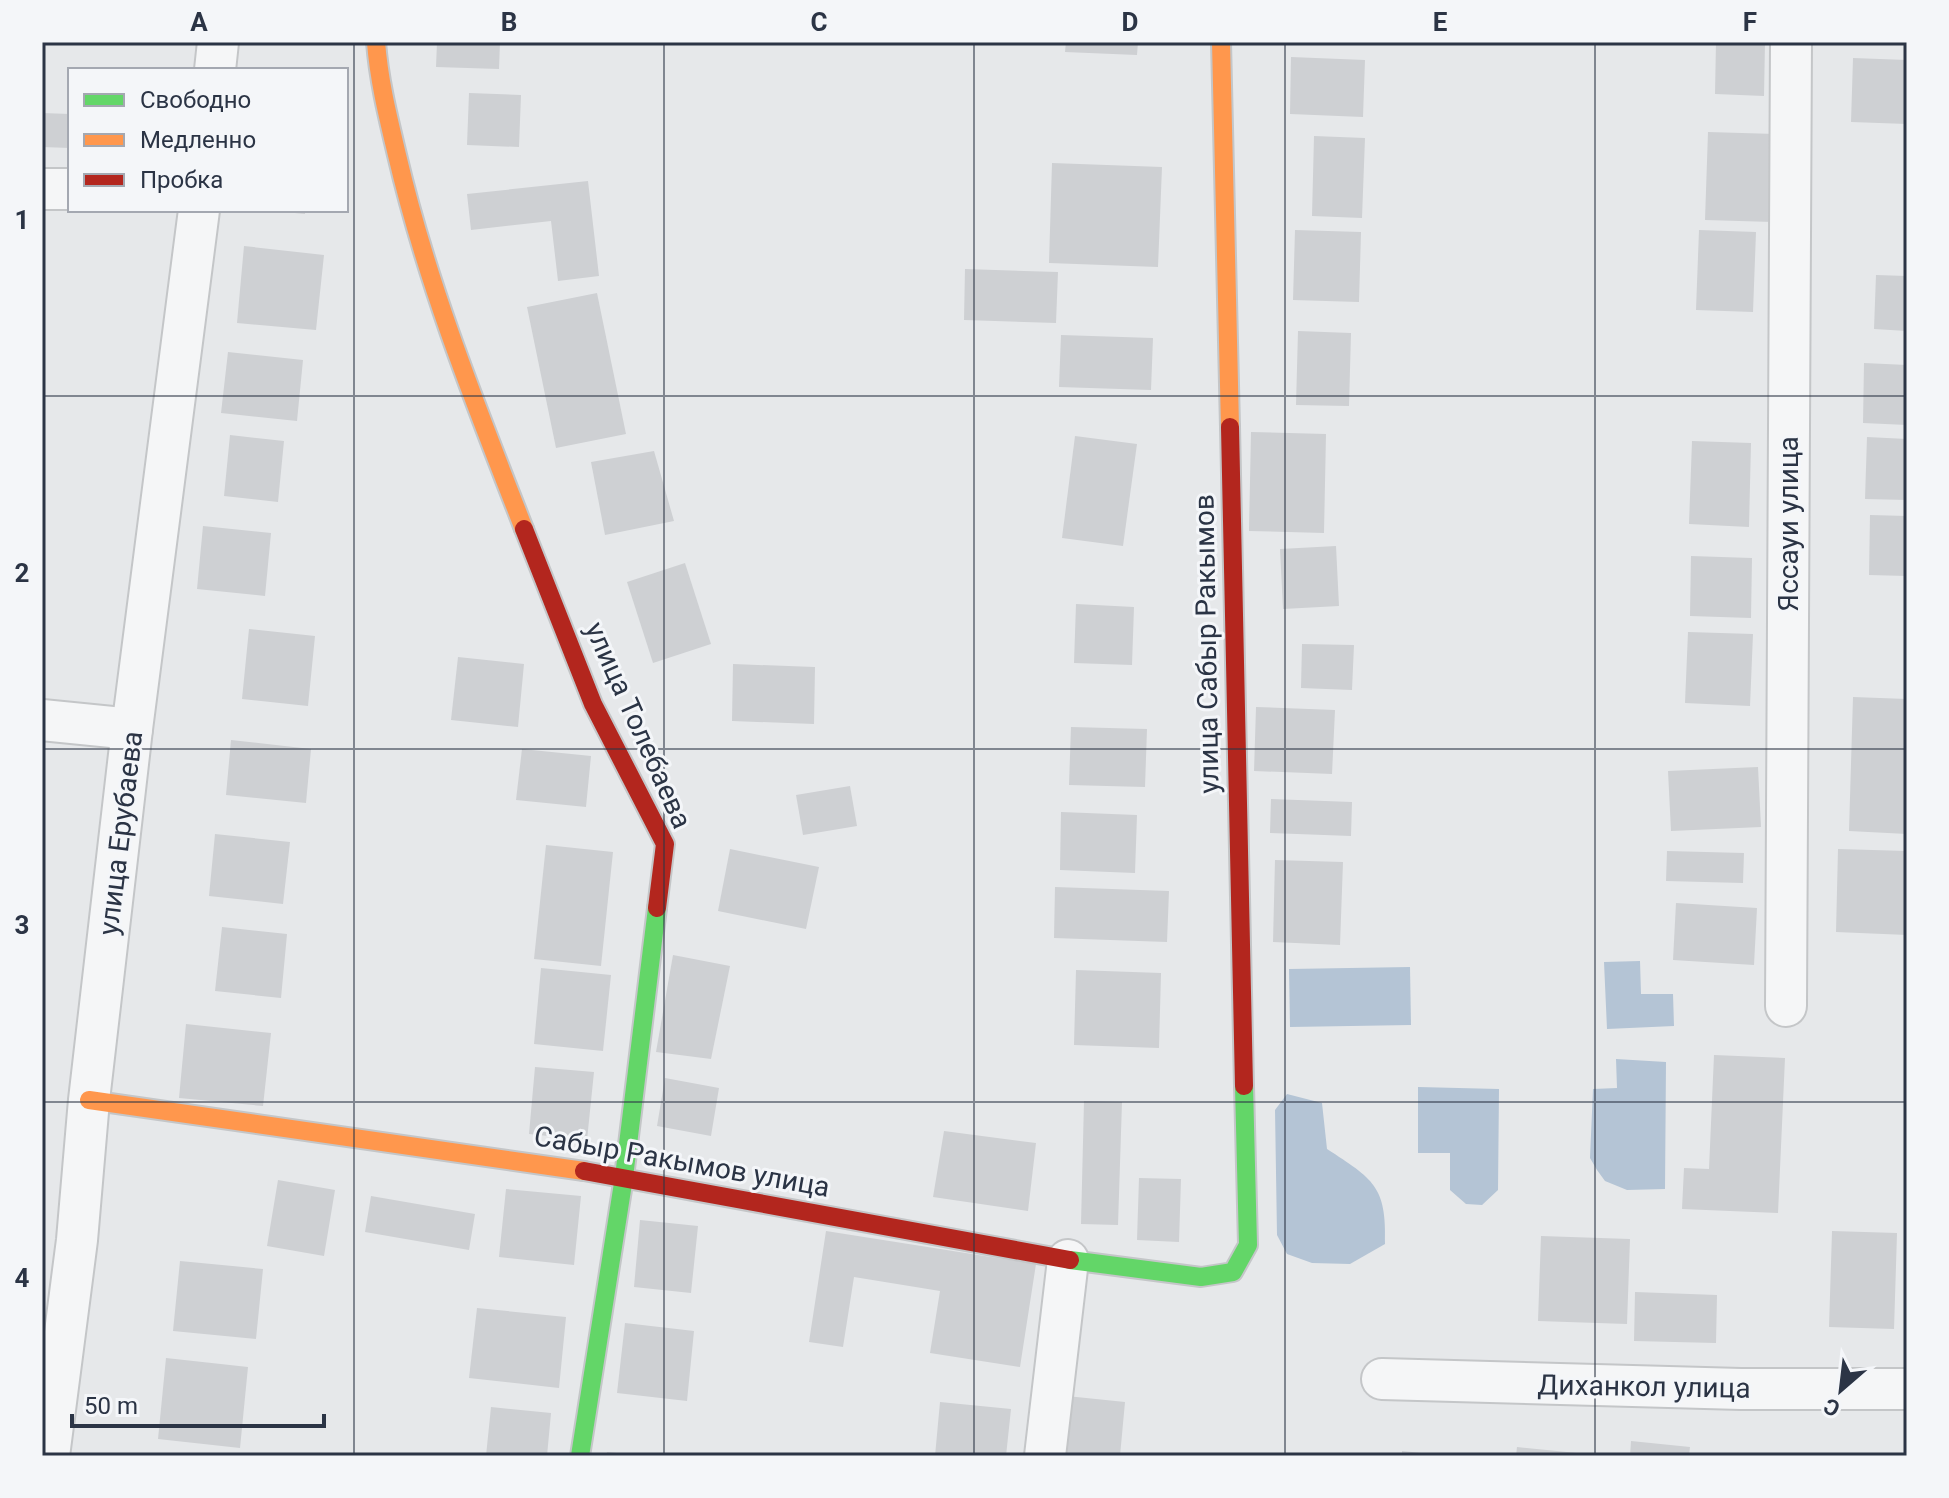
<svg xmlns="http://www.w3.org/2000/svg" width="1949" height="1498" font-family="Roboto,sans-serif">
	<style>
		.water { fill: #b4c4d5 }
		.building { fill: #ced0d3 }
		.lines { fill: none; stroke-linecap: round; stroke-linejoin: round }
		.street-casing { stroke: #c4c6c8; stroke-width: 44 }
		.fast-casing { stroke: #c4c6c8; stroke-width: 22 }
		.slow-casing { stroke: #c4c6c8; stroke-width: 22 }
		.jam-casing { stroke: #c4c6c8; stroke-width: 22 }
		.street { stroke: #f5f6f7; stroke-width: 40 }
		.fast { stroke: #63d668; stroke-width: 18 }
		.slow { stroke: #ff974d; stroke-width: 18 }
		.jam { stroke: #b3261e; stroke-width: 18 }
		.grid { fill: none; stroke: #2b3445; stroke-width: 2; stroke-opacity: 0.55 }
		.labels { text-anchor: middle; stroke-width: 6; stroke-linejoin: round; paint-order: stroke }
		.street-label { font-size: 28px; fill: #2b3445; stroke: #f4f6f9 }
		.neatline { fill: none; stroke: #2b3445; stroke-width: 3 }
		.grid-label { font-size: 26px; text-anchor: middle; font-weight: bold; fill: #2b3445 }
	</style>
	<rect width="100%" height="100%" fill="#e6e8ea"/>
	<g class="water">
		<path d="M 1640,961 L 1641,994 L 1673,994 L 1674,1026 L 1607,1029 L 1604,962 Z"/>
		<path d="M 1410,967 L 1411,1025 L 1290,1027 L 1289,969 Z"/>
		<path d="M 1616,1059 L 1666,1062 L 1665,1189 L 1627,1190 L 1605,1181 L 1597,1170 L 1590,1158 L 1593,1089 L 1617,1088 Z"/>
		<path d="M 1418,1087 L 1499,1089 L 1498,1190 L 1482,1205 L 1466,1204 L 1450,1190 L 1450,1153 L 1418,1153 Z"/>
		<path d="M 1287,1094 L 1322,1103 L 1327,1149 C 1373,1179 1387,1186 1385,1244 L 1350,1264 L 1312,1263 L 1287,1254 L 1277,1235 L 1275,1110 Z"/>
	</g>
	<g class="building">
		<path d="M 437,42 L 500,42 L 499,69 L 436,67 Z"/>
		<path d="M 1066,42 L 1138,42 L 1137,55 L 1065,52 Z"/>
		<path d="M 1716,42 L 1765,42 L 1764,96 L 1715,94 Z"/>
		<path d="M 1291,57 L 1365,60 L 1363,117 L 1290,114 Z"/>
		<path d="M 1853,58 L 1907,60 L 1907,124 L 1851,122 Z"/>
		<path d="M 469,93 L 521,95 L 519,147 L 467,145 Z"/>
		<path d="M 42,113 L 70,114 L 70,148 L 42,147 Z"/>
		<path d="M 1708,132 L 1776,134 L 1773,222 L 1705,220 Z"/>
		<path d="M 1314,136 L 1365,138 L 1362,218 L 1312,216 Z"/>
		<path d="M 1052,163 L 1162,167 L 1158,267 L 1049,263 Z"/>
		<path d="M 588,181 L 599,276 L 558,281 L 551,221 L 471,230 L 467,194 Z"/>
		<path d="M 284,210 L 305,210 L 305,214 L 284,212 Z"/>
		<path d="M 1295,230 L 1361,232 L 1359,302 L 1293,300 Z"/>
		<path d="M 1699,230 L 1756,232 L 1753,312 L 1696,310 Z"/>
		<path d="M 244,246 L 324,255 L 316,330 L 237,323 Z"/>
		<path d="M 965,269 L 1058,272 L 1056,323 L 964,320 Z"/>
		<path d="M 1876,275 L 1907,276 L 1907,331 L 1874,329 Z"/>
		<path d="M 597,293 L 626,434 L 556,448 L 527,307 Z"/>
		<path d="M 1298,331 L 1351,333 L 1349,406 L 1296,405 Z"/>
		<path d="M 1061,335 L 1153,338 L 1151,390 L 1059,387 Z"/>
		<path d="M 228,352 L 303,360 L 297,421 L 221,413 Z"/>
		<path d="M 1864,363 L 1907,365 L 1907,425 L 1863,423 Z"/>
		<path d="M 1251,432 L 1326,434 L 1324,533 L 1249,531 Z"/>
		<path d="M 230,435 L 284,441 L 278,502 L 224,496 Z"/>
		<path d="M 1075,436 L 1137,444 L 1123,546 L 1062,538 Z"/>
		<path d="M 1867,437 L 1907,439 L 1907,500 L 1865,499 Z"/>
		<path d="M 1692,441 L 1751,443 L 1749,527 L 1689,524 Z"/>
		<path d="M 654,451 L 674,521 L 605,535 L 591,462 Z"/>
		<path d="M 1870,515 L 1907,516 L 1907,576 L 1869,575 Z"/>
		<path d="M 203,526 L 271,533 L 265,596 L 197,589 Z"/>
		<path d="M 1336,546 L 1339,606 L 1283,609 L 1280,549 Z"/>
		<path d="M 1691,556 L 1752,558 L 1751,618 L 1690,616 Z"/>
		<path d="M 685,563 L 711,644 L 653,663 L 627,582 Z"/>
		<path d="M 1076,604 L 1134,607 L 1132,665 L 1074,663 Z"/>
		<path d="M 249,629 L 315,636 L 308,706 L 242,699 Z"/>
		<path d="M 1688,632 L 1753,634 L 1750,706 L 1685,703 Z"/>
		<path d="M 1302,644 L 1354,645 L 1352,690 L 1301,688 Z"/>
		<path d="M 458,657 L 524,664 L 518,727 L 451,720 Z"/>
		<path d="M 733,664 L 815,667 L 814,724 L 732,721 Z"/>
		<path d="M 1853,697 L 1907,699 L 1907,834 L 1849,831 Z"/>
		<path d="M 1256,707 L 1335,710 L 1332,774 L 1254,771 Z"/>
		<path d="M 1071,727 L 1147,729 L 1145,787 L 1069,785 Z"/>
		<path d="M 231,740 L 311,749 L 306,803 L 226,795 Z"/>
		<path d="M 522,749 L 591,756 L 586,807 L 516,800 Z"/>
		<path d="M 1758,767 L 1761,827 L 1671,831 L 1668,771 Z"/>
		<path d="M 850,786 L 857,826 L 803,835 L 796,795 Z"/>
		<path d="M 1271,799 L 1352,802 L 1351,836 L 1270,833 Z"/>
		<path d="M 1061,812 L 1137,815 L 1135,873 L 1060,870 Z"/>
		<path d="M 215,834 L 290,842 L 283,904 L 209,896 Z"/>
		<path d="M 546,845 L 613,852 L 601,966 L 534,959 Z"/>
		<path d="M 730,849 L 819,867 L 806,929 L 718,911 Z"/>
		<path d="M 1838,849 L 1907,851 L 1907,935 L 1836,932 Z"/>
		<path d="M 1667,851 L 1744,853 L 1743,883 L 1666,881 Z"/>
		<path d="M 1275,860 L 1343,862 L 1340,945 L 1273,942 Z"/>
		<path d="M 1055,887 L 1169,891 L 1167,942 L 1054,938 Z"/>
		<path d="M 1676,903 L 1757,908 L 1754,965 L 1673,960 Z"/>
		<path d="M 222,927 L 287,934 L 281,998 L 215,991 Z"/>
		<path d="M 673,955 L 730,966 L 711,1059 L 656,1052 Z"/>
		<path d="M 541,968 L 611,975 L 603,1051 L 534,1044 Z"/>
		<path d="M 1076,970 L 1161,973 L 1159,1048 L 1074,1045 Z"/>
		<path d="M 186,1024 L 271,1033 L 263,1106 L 179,1098 Z"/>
		<path d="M 1714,1055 L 1785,1058 L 1778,1213 L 1682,1209 L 1684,1168 L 1709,1169 Z"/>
		<path d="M 535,1067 L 594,1072 L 587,1140 L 529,1134 Z"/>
		<path d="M 665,1078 L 719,1088 L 711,1136 L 657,1126 Z"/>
		<path d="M 1084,1101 L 1122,1102 L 1118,1225 L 1081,1224 Z"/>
		<path d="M 944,1131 L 1036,1143 L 1028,1211 L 933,1197 Z"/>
		<path d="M 1139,1178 L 1181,1179 L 1179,1242 L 1137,1240 Z"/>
		<path d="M 278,1180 L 335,1190 L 324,1256 L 267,1246 Z"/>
		<path d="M 506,1189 L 581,1196 L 574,1265 L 499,1257 Z"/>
		<path d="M 371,1196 L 475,1214 L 469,1250 L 365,1232 Z"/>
		<path d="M 640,1220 L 698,1226 L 691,1293 L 634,1287 Z"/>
		<path d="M 826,1231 L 1036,1264 L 1020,1367 L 930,1353 L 940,1291 L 854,1277 L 843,1347 L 809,1342 Z"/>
		<path d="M 1832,1231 L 1897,1233 L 1894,1329 L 1829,1327 Z"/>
		<path d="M 1541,1236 L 1630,1239 L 1627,1324 L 1538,1321 Z"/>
		<path d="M 180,1261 L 263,1269 L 256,1339 L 173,1331 Z"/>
		<path d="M 1635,1292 L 1717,1295 L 1716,1343 L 1634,1341 Z"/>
		<path d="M 477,1308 L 566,1317 L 559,1388 L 469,1378 Z"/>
		<path d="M 625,1323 L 694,1331 L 687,1401 L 617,1393 Z"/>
		<path d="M 166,1358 L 248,1367 L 240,1448 L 158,1439 Z"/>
		<path d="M 1057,1395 L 1125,1402 L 1120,1456 L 1051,1456 Z"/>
		<path d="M 940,1402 L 1011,1409 L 1006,1456 L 935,1456 Z"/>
		<path d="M 491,1407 L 551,1413 L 547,1456 L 486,1456 Z"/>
		<path d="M 1631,1441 L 1690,1447 L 1689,1456 L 1630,1456 Z"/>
		<path d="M 1517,1447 L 1587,1454 L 1587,1456 L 1516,1456 Z"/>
		<path d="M 1402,1451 L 1431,1454 L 1431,1456 L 1402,1456 Z"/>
		<path d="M 607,1452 L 627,1454 L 627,1456 L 606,1456 Z"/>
	</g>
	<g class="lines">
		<defs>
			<g id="street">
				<path d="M 215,70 L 218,42"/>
				<path d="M 42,189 L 70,189"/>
				<path d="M 42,720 L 132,729"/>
				<path d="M 1786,1006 L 1791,42"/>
				<path d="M 1382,1379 L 1741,1389 L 1907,1389"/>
				<path d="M 49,1456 L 77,1240 L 89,1100 L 132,729 L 199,210"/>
				<path d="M 1045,1456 L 1068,1260"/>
			</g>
			<g id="fast">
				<path d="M 1070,1260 L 1201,1277 L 1233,1272 L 1248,1245 L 1244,1086"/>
				<path d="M 580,1456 L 624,1177 L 657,908"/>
			</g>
			<g id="slow">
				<path d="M 376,42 C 379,81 388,117 397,155 C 427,284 476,406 524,529"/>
				<path d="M 1221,42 L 1230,427"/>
				<path d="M 89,1100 L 584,1171"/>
			</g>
			<g id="jam">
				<path d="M 1230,427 L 1244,1086"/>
				<path d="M 524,529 L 593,704 L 665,844 L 657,908"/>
				<path d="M 584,1171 L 1070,1260"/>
			</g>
		</defs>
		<use href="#street" class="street-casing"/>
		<use href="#fast" class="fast-casing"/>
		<use href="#slow" class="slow-casing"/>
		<use href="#jam" class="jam-casing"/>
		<use href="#street" class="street"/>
		<use href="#fast" class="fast"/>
		<use href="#slow" class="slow"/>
		<use href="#jam" class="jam"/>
	</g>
	<path class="grid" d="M 354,42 L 354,1456M 664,42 L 664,1456M 974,42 L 974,1456M 1285,42 L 1285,1456M 1595,42 L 1595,1456M 42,396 L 1907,396M 42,749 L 1907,749M 42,1102 L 1907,1102"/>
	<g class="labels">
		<g class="street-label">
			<text transform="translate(1788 524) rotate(-90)" y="10">Яссауи улица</text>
			<text transform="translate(1206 644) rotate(-91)" y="10">улица Сабыр Ракымов</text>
			<text transform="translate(639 725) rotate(66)" y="10">улица Толебаева</text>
			<text transform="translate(120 833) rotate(-83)" y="10">улица Ерубаева</text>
			<text transform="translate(682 1161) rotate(10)" y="10">Сабыр Ракымов улица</text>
			<text transform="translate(1644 1386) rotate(1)" y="10">Диханкол улица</text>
		</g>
	</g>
	<rect width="1949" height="1498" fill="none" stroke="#f4f6f9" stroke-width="88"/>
	<rect x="68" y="68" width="280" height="144" fill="#f4f6f9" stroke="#a4a8b1" stroke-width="2"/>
	<rect x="84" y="94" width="40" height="12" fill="#63d668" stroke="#a4a8b1" stroke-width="2"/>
	<text x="140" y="108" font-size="24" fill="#2b3445">Свободно</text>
	<rect x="84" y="134" width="40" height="12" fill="#ff974d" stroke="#a4a8b1" stroke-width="2"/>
	<text x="140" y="148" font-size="24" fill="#2b3445">Медленно</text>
	<rect x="84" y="174" width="40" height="12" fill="#b3261e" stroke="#a4a8b1" stroke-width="2"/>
	<text x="140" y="188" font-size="24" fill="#2b3445">Пробка</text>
	<g transform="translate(1841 1390) rotate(208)" stroke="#f4f6f9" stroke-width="6" paint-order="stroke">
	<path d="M0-6L14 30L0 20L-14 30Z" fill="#2b3445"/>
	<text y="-12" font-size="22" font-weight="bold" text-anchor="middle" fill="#2b3445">С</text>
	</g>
	<path d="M72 1414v12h252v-12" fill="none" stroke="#2b3445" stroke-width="4"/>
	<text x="84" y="1414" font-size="24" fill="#2b3445" stroke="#f4f6f9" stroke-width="6" paint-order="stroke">50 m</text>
	<rect x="44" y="44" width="1861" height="1410" class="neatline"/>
	<g class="grid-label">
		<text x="199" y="31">A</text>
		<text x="509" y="31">B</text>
		<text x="819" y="31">C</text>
		<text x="1130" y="31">D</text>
		<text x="1440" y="31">E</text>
		<text x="1750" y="31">F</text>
		<text x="22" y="229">1</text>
		<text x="22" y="582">2</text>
		<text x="22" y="934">3</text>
		<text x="22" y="1287">4</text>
	</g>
</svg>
